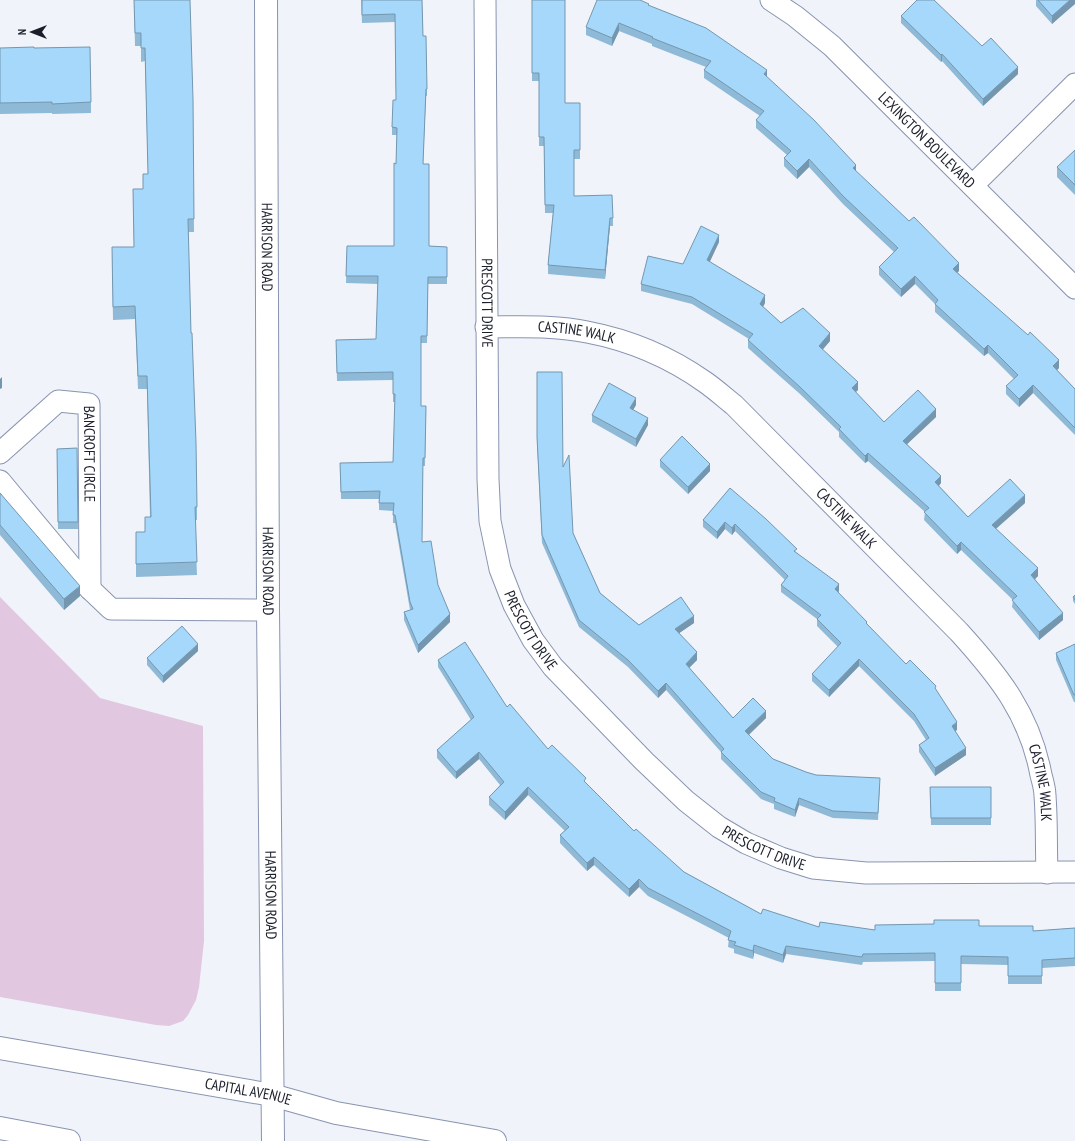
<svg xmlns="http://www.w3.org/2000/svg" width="1075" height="1141" font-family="'PT Sans Narrow',sans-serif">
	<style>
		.green { fill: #e1c7e0 }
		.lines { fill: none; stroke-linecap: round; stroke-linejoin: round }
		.street-casing { stroke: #8894b0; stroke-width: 23 }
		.secondary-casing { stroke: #8894b0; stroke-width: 24 }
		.highway-casing { stroke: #8894b0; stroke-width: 24 }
		.street { stroke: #fff; stroke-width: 21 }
		.secondary { stroke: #fff; stroke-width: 22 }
		.highway { stroke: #fff; stroke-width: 22 }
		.wall { fill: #8ebad7 }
		.shaded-wall { fill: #7497af }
		.building { fill: #a5d8fa; stroke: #7497af }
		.labels { text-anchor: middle; stroke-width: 3; stroke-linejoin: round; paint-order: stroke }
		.street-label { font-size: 15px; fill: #1a1e29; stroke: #f1f3fa }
	</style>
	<rect width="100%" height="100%" fill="#f1f3fa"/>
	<path class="green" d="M 0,597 L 100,698 L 203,726 L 204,941 L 199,987 L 196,1000 L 188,1015 L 183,1021 L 169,1026 L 156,1025 L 0,997 Z"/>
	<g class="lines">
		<defs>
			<g id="street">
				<path id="s1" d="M 485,0 L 488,479 L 490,521 L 500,569 L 514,605 L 533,640 L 553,667 L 644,761 L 686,801 L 719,827 L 746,843 L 781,858 L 813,868 L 866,873 L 1075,872"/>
				<path id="s2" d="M 771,0 L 795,16 L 832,46 L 1075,288"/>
				<path d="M 973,185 L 1075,84"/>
				<path id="s3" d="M 486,327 C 520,327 555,325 587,332 C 629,340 671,358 705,382 C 715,389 724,397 734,405 L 959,632 C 999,676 1030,715 1041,775 C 1043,782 1045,789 1045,796 C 1047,821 1046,847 1047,873"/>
				<path id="s4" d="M 0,453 L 58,401 L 89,404 L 90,589"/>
				<path d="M 0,481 L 90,589 L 111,609 L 268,610"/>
			</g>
			<g id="secondary">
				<path id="s5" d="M 266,0 L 268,610 L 273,1141"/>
			</g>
			<g id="highway">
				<path id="s6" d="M 0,1048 L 272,1095 L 336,1113 L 495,1141"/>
				<path d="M 0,1128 L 69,1141"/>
			</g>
		</defs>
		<use href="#street" class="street-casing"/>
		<use href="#secondary" class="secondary-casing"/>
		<use href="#highway" class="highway-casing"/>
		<use href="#street" class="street"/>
		<use href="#secondary" class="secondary"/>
		<use href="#highway" class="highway"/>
	</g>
	<g class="wall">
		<path d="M 134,0 L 193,99 L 194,232 L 188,232 L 191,333 L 197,507 L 197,520 L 195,520 L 197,575 L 136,577 L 136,532 L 145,532 L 145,517 L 150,517 L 147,389 L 138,389 L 135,319 L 113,320 L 112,261 L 112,247 L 134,247 L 133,189 L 143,189 L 143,174 L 148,174 L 145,61 L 141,62 L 141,46 L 135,46 Z"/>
		<path d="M 361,0 L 422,0 L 423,36 L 427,89 L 427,96 L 426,96 L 423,164 L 429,246 L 447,247 L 447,284 L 428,284 L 427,343 L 421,343 L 421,406 L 426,406 L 425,466 L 423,466 L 422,542 L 438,585 L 450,622 L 418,653 L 404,620 L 404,612 L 410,610 L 395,523 L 393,523 L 393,511 L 379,510 L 379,499 L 341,499 L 340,463 L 393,462 L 395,402 L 393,402 L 393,380 L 337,381 L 336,340 L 376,339 L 378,284 L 346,283 L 347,246 L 394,246 L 397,135 L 392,135 L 392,127 L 396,100 L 395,22 L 362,23 Z"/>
		<path d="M 532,0 L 565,103 L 580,103 L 580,159 L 574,159 L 574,196 L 613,218 L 613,226 L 610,226 L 605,279 L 548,274 L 548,265 L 553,213 L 545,213 L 544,146 L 539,146 L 539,81 L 532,81 Z"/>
		<path d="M 1036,0 L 1075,0 L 1052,24 L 1036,6 Z"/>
		<path d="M 649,6 L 767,77 L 856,172 L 959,271 L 957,272 L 1059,368 L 1057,370 L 1075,389 L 1075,435 L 1033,393 L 1019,407 L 1006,394 L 1006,386 L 1014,379 L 988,353 L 984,356 L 935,312 L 935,304 L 915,284 L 901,297 L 879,275 L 879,267 L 894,252 L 843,204 L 809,167 L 797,179 L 784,166 L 784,158 L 787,155 L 756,128 L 756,120 L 760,116 L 704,78 L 704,70 L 706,67 L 652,46 L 652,44 L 619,31 L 612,46 L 586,35 L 586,27 Z"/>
		<path d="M 901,16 L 982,46 L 1018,74 L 983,106 L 942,61 L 941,62 L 901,23 Z"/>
		<path d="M 0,48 L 34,48 L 91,102 L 91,113 L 52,114 L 52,113 L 0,114 Z"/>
		<path d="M 1075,150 L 1075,195 L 1057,177 L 1057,167 Z"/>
		<path d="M 719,242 L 709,262 L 765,303 L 763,307 L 781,323 L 830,341 L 822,350 L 858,390 L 855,392 L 884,422 L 936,417 L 907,444 L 941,483 L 939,486 L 968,517 L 1025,503 L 996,529 L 1038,576 L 1035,579 L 1063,620 L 1039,640 L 1012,607 L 1013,600 L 961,550 L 957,554 L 924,520 L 925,512 L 868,461 L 865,463 L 839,437 L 839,432 L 800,394 L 748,348 L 748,340 L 749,339 L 692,304 L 641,291 L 641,284 L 683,264 Z"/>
		<path d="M 537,372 L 563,467 L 573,533 L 600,593 L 639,625 L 694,623 L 679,633 L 697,660 L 689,668 L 733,718 L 766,718 L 749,735 L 773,759 L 806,772 L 816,775 L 880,785 L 878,820 L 833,818 L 799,805 L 795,817 L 774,809 L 774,804 L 761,799 L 721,759 L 721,752 L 666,690 L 658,698 L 628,667 L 579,627 L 542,543 L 537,444 Z"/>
		<path d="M 636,405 L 633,410 L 648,425 L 636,447 L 592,422 L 592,415 Z"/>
		<path d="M 77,448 L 78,529 L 58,529 L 57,449 Z"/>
		<path d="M 660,460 L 710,471 L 688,494 L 660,467 Z"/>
		<path d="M 730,488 L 797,553 L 839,591 L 838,592 L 867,625 L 906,664 L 936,690 L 957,730 L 955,731 L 966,755 L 935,776 L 919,752 L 919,745 L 926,740 L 914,721 L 859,666 L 829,697 L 812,681 L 812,674 L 838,647 L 817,626 L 817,619 L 781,592 L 781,585 L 785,580 L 735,531 L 732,535 L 725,529 L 717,539 L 703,527 L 703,520 Z"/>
		<path d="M 0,493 L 80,596 L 64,610 L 0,535 Z"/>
		<path d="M 1075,595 L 1075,604 L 1073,601 L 1073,597 Z"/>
		<path d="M 1075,644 L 1075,702 L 1074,702 L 1056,660 L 1056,653 Z"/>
		<path d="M 198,651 L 163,683 L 147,665 L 147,658 Z"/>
		<path d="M 438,660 L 507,707 L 548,749 L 586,783 L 634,831 L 684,872 L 761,914 L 819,927 L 875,930 L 979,926 L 1033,931 L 1075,928 L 1075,966 L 1042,968 L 1042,984 L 1008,984 L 1008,965 L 961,964 L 961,991 L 935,991 L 935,961 L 863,962 L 862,965 L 786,954 L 783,963 L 754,953 L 753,959 L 734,953 L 734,949 L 728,947 L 729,938 L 648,896 L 639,887 L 629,897 L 594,865 L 587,871 L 560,843 L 560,835 L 565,831 L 528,795 L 505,820 L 489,805 L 489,797 L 500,785 L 479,759 L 456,779 L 437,758 L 437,750 L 471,720 L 438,667 Z"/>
		<path d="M 930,787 L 991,787 L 991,825 L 931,825 Z"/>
	</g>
	<g class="shaded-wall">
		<path d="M 1070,0 L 1075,0 L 1075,4 L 1052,24 L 1052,16 Z"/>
		<path d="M 619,23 L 619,31 L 612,46 L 612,38 Z"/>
		<path d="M 942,54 L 942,61 L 941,62 L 941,55 Z"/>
		<path d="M 1018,67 L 1018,74 L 983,106 L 983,99 Z"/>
		<path d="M 767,70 L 767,78 L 764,74 Z"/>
		<path d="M 809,159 L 809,167 L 797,179 L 797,171 Z"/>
		<path d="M 856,165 L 856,173 L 853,168 Z"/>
		<path d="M 610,218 L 610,226 L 605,279 L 605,270 Z"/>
		<path d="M 719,235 L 719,242 L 707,268 L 707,260 Z"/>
		<path d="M 959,263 L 959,271 L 953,277 L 953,269 Z"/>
		<path d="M 915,276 L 915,284 L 901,297 L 901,289 Z"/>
		<path d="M 765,295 L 765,303 L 760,312 L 760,304 Z"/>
		<path d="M 830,333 L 830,341 L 819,354 L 819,346 Z"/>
		<path d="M 988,345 L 988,353 L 984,356 L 984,349 Z"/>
		<path d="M 1059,360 L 1059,368 L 1053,374 L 1053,366 Z"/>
		<path d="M 2,377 L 2,388 L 0,389 L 0,379 Z"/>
		<path d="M 858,382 L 858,390 L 852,396 L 852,388 Z"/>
		<path d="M 1033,385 L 1033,393 L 1019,407 L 1019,399 Z"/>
		<path d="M 636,398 L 636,405 L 630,415 L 630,408 Z"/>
		<path d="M 936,409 L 936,417 L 903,448 L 903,441 Z"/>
		<path d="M 648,418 L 648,425 L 636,447 L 636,439 Z"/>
		<path d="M 868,453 L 868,461 L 865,463 L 865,456 Z"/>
		<path d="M 710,464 L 710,471 L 688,494 L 688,487 Z"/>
		<path d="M 941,476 L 941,483 L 935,490 L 935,482 Z"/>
		<path d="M 1025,495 L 1025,503 L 992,532 L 992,525 Z"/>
		<path d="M 725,522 L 725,529 L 717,539 L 717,532 Z"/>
		<path d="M 735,524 L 735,531 L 732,535 L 732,528 Z"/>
		<path d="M 961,542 L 961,550 L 957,554 L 957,546 Z"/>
		<path d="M 1038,568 L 1038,576 L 1031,583 L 1031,575 Z"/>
		<path d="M 839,584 L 839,591 L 835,597 L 835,589 Z"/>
		<path d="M 80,586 L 80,596 L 64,610 L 64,599 Z"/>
		<path d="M 1063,613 L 1063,620 L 1039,640 L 1039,632 Z"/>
		<path d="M 450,614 L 450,622 L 418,653 L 418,645 Z"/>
		<path d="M 694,616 L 694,623 L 675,636 L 675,629 Z"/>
		<path d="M 198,644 L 198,651 L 163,683 L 163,676 Z"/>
		<path d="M 697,652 L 697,660 L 686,671 L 686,664 Z"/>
		<path d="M 859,659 L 859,666 L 829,697 L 829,690 Z"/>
		<path d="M 666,683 L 666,690 L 658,698 L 658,691 Z"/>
		<path d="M 766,711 L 766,718 L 745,738 L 745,731 Z"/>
		<path d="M 957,722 L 957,730 L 952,733 L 952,726 Z"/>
		<path d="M 966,748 L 966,755 L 935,776 L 935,768 Z"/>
		<path d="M 479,752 L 479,759 L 456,779 L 456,772 Z"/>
		<path d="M 528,787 L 528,795 L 505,820 L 505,812 Z"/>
		<path d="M 799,798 L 799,805 L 795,817 L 795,810 Z"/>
		<path d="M 594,857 L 594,865 L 587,871 L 587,863 Z"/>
		<path d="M 639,879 L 639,887 L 629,897 L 629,889 Z"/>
		<path d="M 754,945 L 754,953 L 753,959 L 753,951 Z"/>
		<path d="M 786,946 L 786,954 L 783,963 L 783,955 Z"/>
	</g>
	<g class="building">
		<path d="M 134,0 L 190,0 L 193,99 L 194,219 L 188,219 L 191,333 L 192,333 L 196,443 L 197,507 L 195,507 L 197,562 L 136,564 L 136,532 L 145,532 L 145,517 L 151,517 L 147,376 L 138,376 L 135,306 L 113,307 L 112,247 L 134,247 L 133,189 L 143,189 L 143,174 L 148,174 L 145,48 L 141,48 L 141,33 L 135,33 Z"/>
		<path d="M 362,0 L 422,0 L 423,36 L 426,36 L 427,89 L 426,89 L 423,164 L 429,164 L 429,246 L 447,247 L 447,277 L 428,277 L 427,336 L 421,336 L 421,406 L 426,406 L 425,458 L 423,458 L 422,542 L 431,541 L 438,585 L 450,614 L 418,645 L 404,612 L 413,609 L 410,602 L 395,515 L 393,515 L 394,503 L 379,503 L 380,491 L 341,492 L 340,463 L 393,462 L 395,394 L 393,394 L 393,372 L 337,373 L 336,340 L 376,339 L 378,276 L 346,276 L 347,246 L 394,246 L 394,163 L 396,164 L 397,128 L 392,127 L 393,100 L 396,100 L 395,14 L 362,15 Z"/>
		<path d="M 532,0 L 565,0 L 565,103 L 580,103 L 580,150 L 574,150 L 574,196 L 612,195 L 613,218 L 610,218 L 605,270 L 548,265 L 554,205 L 545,205 L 544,137 L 539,137 L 539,73 L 532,73 Z"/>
		<path d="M 597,0 L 640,0 L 649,4 L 648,5 L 706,28 L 767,70 L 764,74 L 814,120 L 856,165 L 853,168 L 909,221 L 914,217 L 959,263 L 953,269 L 1028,335 L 1030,332 L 1059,360 L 1053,366 L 1075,389 L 1075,428 L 1033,385 L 1019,399 L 1006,386 L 1018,375 L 988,345 L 984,349 L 935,304 L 938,300 L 915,276 L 901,289 L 879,267 L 898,248 L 843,196 L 809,159 L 797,171 L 784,158 L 791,151 L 756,120 L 764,111 L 704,70 L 711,61 L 652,38 L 653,37 L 619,23 L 612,38 L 586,27 Z"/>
		<path d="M 917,0 L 934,0 L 982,46 L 991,38 L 1018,67 L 983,99 L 942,54 L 941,55 L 901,16 Z"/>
		<path d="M 1038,0 L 1070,0 L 1052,16 Z"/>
		<path d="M 34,47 L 34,48 L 90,47 L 91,102 L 52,104 L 52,102 L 0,103 L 0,48 Z"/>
		<path d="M 1075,150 L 1075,185 L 1057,167 Z"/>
		<path d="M 701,226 L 719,235 L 707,260 L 765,295 L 760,304 L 781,323 L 803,308 L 830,333 L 819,346 L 858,382 L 852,388 L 884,422 L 918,390 L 936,409 L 903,441 L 941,476 L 935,482 L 968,517 L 1010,479 L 1025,495 L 992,525 L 1038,568 L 1031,575 L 1063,613 L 1039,632 L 1012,600 L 1017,596 L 961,542 L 957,546 L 924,512 L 929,508 L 868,453 L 865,456 L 839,429 L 841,427 L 800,387 L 748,340 L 753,334 L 692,297 L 641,284 L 648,256 L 683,264 Z"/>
		<path d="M 537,372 L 562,372 L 563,467 L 569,455 L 573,533 L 600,593 L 639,625 L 681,597 L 694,616 L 675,629 L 697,652 L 686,664 L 733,718 L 753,698 L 766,711 L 745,731 L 773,759 L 806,772 L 816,775 L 880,778 L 878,813 L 833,811 L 799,798 L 795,810 L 774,801 L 775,798 L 761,792 L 721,752 L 724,749 L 666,683 L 658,691 L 628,660 L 579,620 L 542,535 L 537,437 Z"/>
		<path d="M 609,383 L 636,398 L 630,408 L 648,418 L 636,439 L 592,415 Z"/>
		<path d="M 682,436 L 710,464 L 688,487 L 660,460 Z"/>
		<path d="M 77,448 L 78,522 L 58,522 L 57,449 Z"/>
		<path d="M 730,488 L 766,519 L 797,549 L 794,551 L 839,584 L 835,589 L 867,622 L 866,623 L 906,664 L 910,660 L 936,686 L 935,688 L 957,722 L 952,726 L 966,748 L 935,768 L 919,745 L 929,738 L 914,714 L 859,659 L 829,690 L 812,674 L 841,643 L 817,619 L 821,615 L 781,585 L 788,576 L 735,524 L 732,528 L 725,522 L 717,532 L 703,520 Z"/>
		<path d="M 0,493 L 80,586 L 64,599 L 0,525 Z"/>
		<path d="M 1075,595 L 1075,600 L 1073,597 Z"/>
		<path d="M 182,626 L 198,644 L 163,676 L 147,658 Z"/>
		<path d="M 465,642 L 507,707 L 510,704 L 548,749 L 552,745 L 586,778 L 584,781 L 634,831 L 636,829 L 684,872 L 761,914 L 763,909 L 819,927 L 820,922 L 875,930 L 875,925 L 934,924 L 934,920 L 979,920 L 979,926 L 1033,926 L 1033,931 L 1075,928 L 1075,958 L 1042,960 L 1042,976 L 1008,976 L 1008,957 L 961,956 L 961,983 L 935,983 L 935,953 L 863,954 L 862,957 L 786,946 L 783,955 L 754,945 L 753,951 L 734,945 L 736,942 L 728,940 L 731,931 L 648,888 L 639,879 L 629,889 L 594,857 L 587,863 L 560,835 L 569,827 L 528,787 L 505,812 L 489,797 L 504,782 L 479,752 L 456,772 L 437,750 L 474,717 L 438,660 Z"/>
		<path d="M 1075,644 L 1075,695 L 1074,695 L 1056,653 Z"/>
		<path d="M 930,787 L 991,787 L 991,818 L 931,818 Z"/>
	</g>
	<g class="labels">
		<g class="street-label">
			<text dy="5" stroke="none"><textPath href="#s2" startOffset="210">LEXINGTON BOULEVARD</textPath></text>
			<text dy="5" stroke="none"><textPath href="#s5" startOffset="247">HARRISON ROAD</textPath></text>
			<text dy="5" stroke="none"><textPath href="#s1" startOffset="303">PRESCOTT DRIVE</textPath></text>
			<text dy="5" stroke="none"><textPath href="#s3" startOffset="91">CASTINE WALK</textPath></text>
			<text dy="5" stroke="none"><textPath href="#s4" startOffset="159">BANCROFT CIRCLE</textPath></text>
			<text dy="5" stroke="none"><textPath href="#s3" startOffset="427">CASTINE WALK</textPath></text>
			<text dy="5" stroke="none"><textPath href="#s5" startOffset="571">HARRISON ROAD</textPath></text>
			<text dy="5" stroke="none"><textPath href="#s1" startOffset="639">PRESCOTT DRIVE</textPath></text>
			<text dy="5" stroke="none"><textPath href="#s3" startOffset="762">CASTINE WALK</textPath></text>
			<text dy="5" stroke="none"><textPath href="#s1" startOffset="963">PRESCOTT DRIVE</textPath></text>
			<text dy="5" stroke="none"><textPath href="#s5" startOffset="895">HARRISON ROAD</textPath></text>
			<text dy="5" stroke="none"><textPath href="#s6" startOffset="252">CAPITAL AVENUE</textPath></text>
		</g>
	</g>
	<g transform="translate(32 32) rotate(270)" stroke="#f1f3fa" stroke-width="3" paint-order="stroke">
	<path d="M0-3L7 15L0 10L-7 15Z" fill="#1a1e29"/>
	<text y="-6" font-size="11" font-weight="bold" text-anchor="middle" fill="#1a1e29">N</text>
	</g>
</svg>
